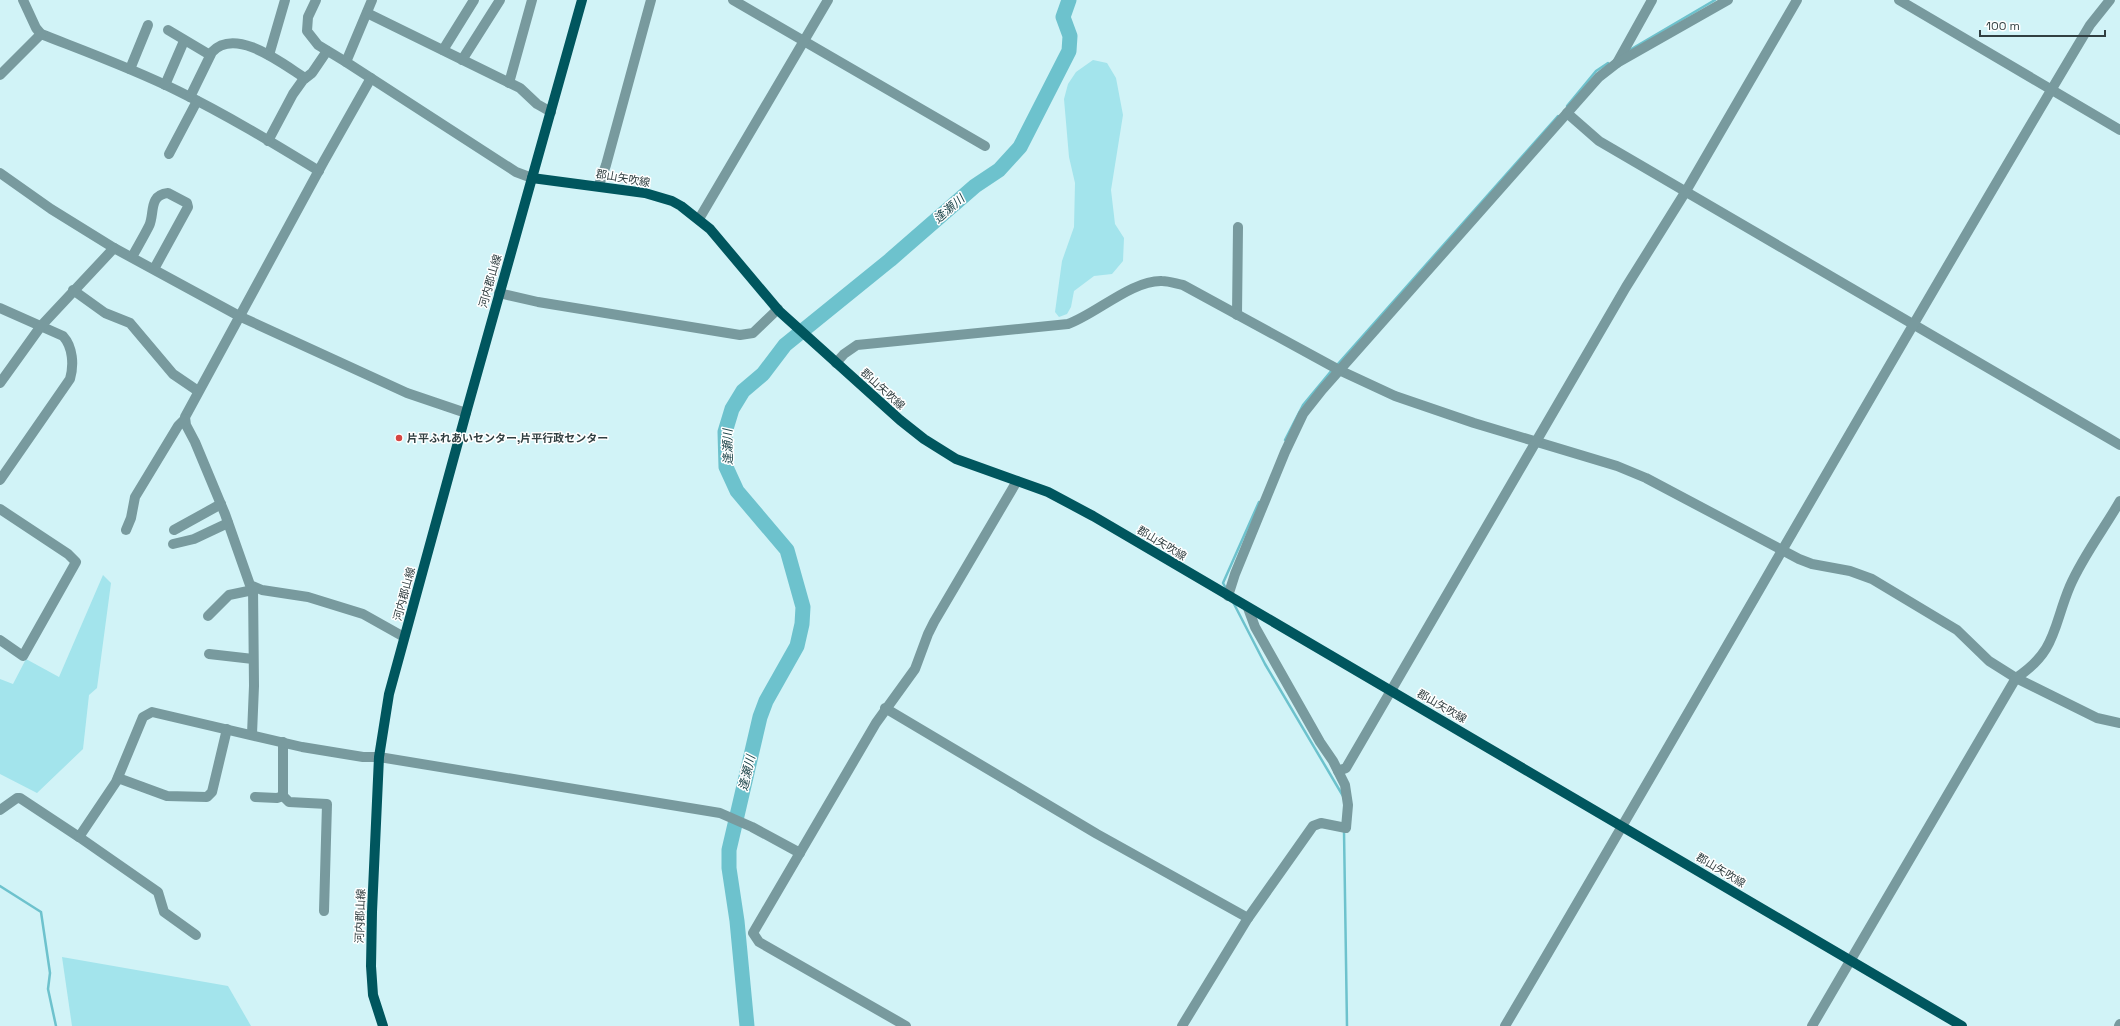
<svg xmlns="http://www.w3.org/2000/svg" width="2120" height="1026" font-family="'Space Grotesk','Noto Sans JP',sans-serif">
	<style>
		.green { fill: #a3e4ec }
		.lines { fill: none; stroke-linecap: round; stroke-linejoin: round }
		.stream { stroke: #6dc2cd; stroke-width: 2.5 }
		.river { stroke: #6dc2cd; stroke-width: 15 }
		.minor { stroke: #789a9e; stroke-width: 10 }
		.major { stroke: #00565e; stroke-width: 10 }
		.poi-dot { fill: #d54643; stroke: #fff; stroke-width: 1.5 }
		.labels { text-anchor: middle; stroke-width: 3; stroke-linejoin: round; paint-order: stroke }
		.street-label { font-size: 11px; fill: #313f41; stroke: #fff }
		.poi-label { font-size: 11px; font-weight: bold; fill: #313f41; stroke: #fff; text-anchor: start }
		.water-label { font-size: 12px; font-style: italic; fill: #1e464b; stroke: #fff }
	</style>
	<rect width="100%" height="100%" fill="#d1f3f7"/>
	<g class="green">
		<path d="M 1093,60 L 1107,63 L 1116,78 L 1123,115 L 1111,190 L 1115,224 L 1124,238 L 1123,261 L 1112,274 L 1094,276 L 1074,291 L 1071,307 L 1067,314 L 1059,317 L 1055,312 L 1062,261 L 1074,227 L 1075,183 L 1069,157 L 1064,99 L 1068,84 L 1076,72 Z"/>
		<path d="M 103,575 L 111,583 L 97,688 L 89,695 L 83,749 L 37,793 L 0,774 L 0,679 L 13,684 L 26,659 L 59,677 Z"/>
		<path d="M 62,957 L 228,986 L 251,1026 L 72,1026 Z"/>
	</g>
	<g class="lines">
		<g class="stream">
			<path d="M 1628,51 L 1715,0"/>
			<path d="M 1567,106 L 1596,71 L 1608,63"/>
			<path d="M 1337,365 L 1558,116"/>
			<path d="M 1285,440 L 1303,405 L 1332,370"/>
			<path d="M 1227,590 L 1223,583 L 1259,502"/>
			<path d="M 1233,602 L 1265,664 L 1343,796"/>
			<path d="M 1344,831 L 1347,1026"/>
			<path d="M 0,886 L 41,912 L 50,973 L 48,989 L 56,1026"/>
		</g>
		<path class="river" d="M 747,1026 L 737,921 L 729,868 L 729,850 L 760,717 L 766,701 L 797,646 L 802,624 L 803,607 L 787,550 L 737,491 L 726,467 L 725,432 L 732,409 L 743,391 L 763,374 L 785,345 L 890,260 L 975,186 L 999,170 L 1020,147 L 1069,51 L 1070,36 L 1063,17 L 1069,0"/>
		<g class="minor">
			<path d="M 23,0 L 36,28 L 41,34 C 87,52 134,69 178,91 C 227,115 273,143 319,171"/>
			<path d="M 316,0 L 308,17 L 307,31 L 318,45 L 346,62"/>
			<path d="M 372,0 L 346,62 L 516,172 L 532,178"/>
			<path d="M 733,0 L 985,146"/>
			<path d="M 1899,0 L 2120,130"/>
			<path d="M 367,13 L 520,88 L 537,104 L 551,112"/>
			<path d="M 168,30 L 210,55"/>
			<path d="M 443,50 L 474,0"/>
			<path d="M 269,55 L 285,0"/>
			<path d="M 462,60 L 500,0"/>
			<path d="M 1617,63 L 1652,0"/>
			<path d="M 130,69 L 148,25"/>
			<path d="M 0,75 L 41,34"/>
			<path d="M 371,78 L 324,161 L 185,417 L 186,425 L 195,442 L 225,514 L 250,585 L 262,590 L 308,597 L 363,614 L 404,637"/>
			<path d="M 509,83 L 532,0"/>
			<path d="M 165,85 L 184,41"/>
			<path d="M 190,97 L 212,52 C 236,26 284,65 305,78"/>
			<path d="M 1567,113 L 1599,141 L 2120,445"/>
			<path d="M 268,141 L 293,94 L 303,80 L 312,73 L 327,51"/>
			<path d="M 169,154 L 197,101"/>
			<path d="M 0,173 L 51,209 L 114,248 L 241,317 L 407,393 L 466,413"/>
			<path d="M 599,185 L 606,165 L 651,0"/>
			<path d="M 699,219 L 828,0"/>
			<path d="M 132,257 C 138,246 144,236 149,226 C 155,214 148,195 168,193 L 187,203 L 188,207 L 154,269"/>
			<path d="M 73,290 L 105,313 L 130,323 L 173,374 L 198,391"/>
			<path d="M 499,293 L 538,302 L 740,335 L 753,333 L 778,309"/>
			<path d="M 0,308 L 63,336 C 73,347 74,365 70,379 L 0,480"/>
			<path d="M 1237,315 L 1238,227"/>
			<path d="M 836,363 L 844,354 L 857,345 L 1068,324 C 1096,314 1132,280 1162,281 C 1169,281 1177,284 1183,285 L 1339,370 L 1395,396 L 1474,423 L 1617,466 L 1646,478 L 1799,559 L 1812,564 L 1850,571 L 1872,579 L 1957,630 L 1989,661 L 2016,678 L 2097,718 L 2120,723"/>
			<path d="M 0,383 L 41,326 L 114,248"/>
			<path d="M 0,509 L 68,554 L 76,562 L 23,656 L 0,640"/>
			<path d="M 126,530 L 131,518 L 135,497 L 178,426 L 185,419"/>
			<path d="M 174,530 L 221,504"/>
			<path d="M 173,544 L 194,539 L 228,523"/>
			<path d="M 1228,596 L 1235,574 L 1285,452 L 1303,414 L 1322,390 L 1599,77 L 1617,63 L 1728,0"/>
			<path d="M 208,616 L 229,595 L 253,590"/>
			<path d="M 209,654 L 253,659"/>
			<path d="M 885,708 L 1097,834 L 1248,918"/>
			<path d="M 252,734 L 254,686 L 253,587"/>
			<path d="M 1338,771 L 1346,768 L 1626,287 L 1686,191 L 1797,0"/>
			<path d="M 118,778 L 167,796 L 207,797 L 212,792 L 227,729"/>
			<path d="M 283,796 L 289,802 L 327,804 L 324,911"/>
			<path d="M 255,797 L 277,798 L 283,796 L 283,742"/>
			<path d="M 0,810 L 17,798 L 20,798 L 79,837 L 116,782 L 143,717 L 152,712 L 302,747 L 363,757 L 379,757 L 720,813 L 752,827 L 800,853"/>
			<path d="M 79,837 L 158,892 L 164,912 L 196,935"/>
			<path d="M 906,1026 L 759,942 L 753,933 L 876,723 L 915,669 L 928,634 L 934,622 L 1017,481"/>
			<path d="M 1182,1026 L 1248,918 L 1313,826 L 1321,823 L 1346,828 L 1348,805 L 1345,785 L 1333,761 L 1320,742 L 1255,627 L 1248,608"/>
			<path d="M 1505,1026 C 1702,693 1891,357 2090,25 L 2110,0"/>
			<path d="M 1812,1026 L 2016,678 C 2057,651 2053,626 2070,586 C 2083,556 2104,529 2120,501"/>
			<path d="M 2119,1026 L 2120,1024"/>
		</g>
		<g class="major">
			<path d="M 532,178 L 645,193 L 672,201 L 681,206 L 710,229 L 779,311 L 900,420 L 924,439 L 956,459 L 1048,492 L 1093,516 L 1962,1026"/>
			<path d="M 383,1026 L 373,995 L 371,966 L 372,912 L 379,757 L 389,694 L 466,413 L 582,0"/>
		</g>
	</g>
	<circle class="poi-dot" cx="399" cy="438" r="4"/>
	<g class="labels">
		<g class="street-label">
			<text transform="translate(623 178) rotate(10)" y="4">郡山矢吹線</text>
			<text transform="translate(490 281) rotate(-74)" y="4">河内郡山線</text>
			<text transform="translate(883 389) rotate(42)" y="4">郡山矢吹線</text>
			<text transform="translate(1162 543) rotate(31)" y="4">郡山矢吹線</text>
			<text transform="translate(404 594) rotate(-75)" y="4">河内郡山線</text>
			<text transform="translate(1442 706) rotate(30)" y="4">郡山矢吹線</text>
			<text transform="translate(1721 870) rotate(31)" y="4">郡山矢吹線</text>
			<text transform="translate(360 916) rotate(-88)" y="4">河内郡山線</text>
		</g>
		<g class="poi-label">
			<text x="407" y="442">片平ふれあいセンター,片平行政センター</text>
		</g>
		<g class="water-label">
			<text transform="translate(949 209) rotate(-41)" y="4">逢瀬川</text>
			<text transform="translate(728 447) rotate(-91)" y="4">逢瀬川</text>
			<text transform="translate(747 773) rotate(-77)" y="4">逢瀬川</text>
		</g>
	</g>
	<path d="M1980 30v6h125v-6" fill="none" stroke="#313f41" stroke-width="2"/>
	<text x="1986" y="30" font-size="12" fill="#313f41" stroke="#ffffff" stroke-width="3" paint-order="stroke">100 m</text>
</svg>
